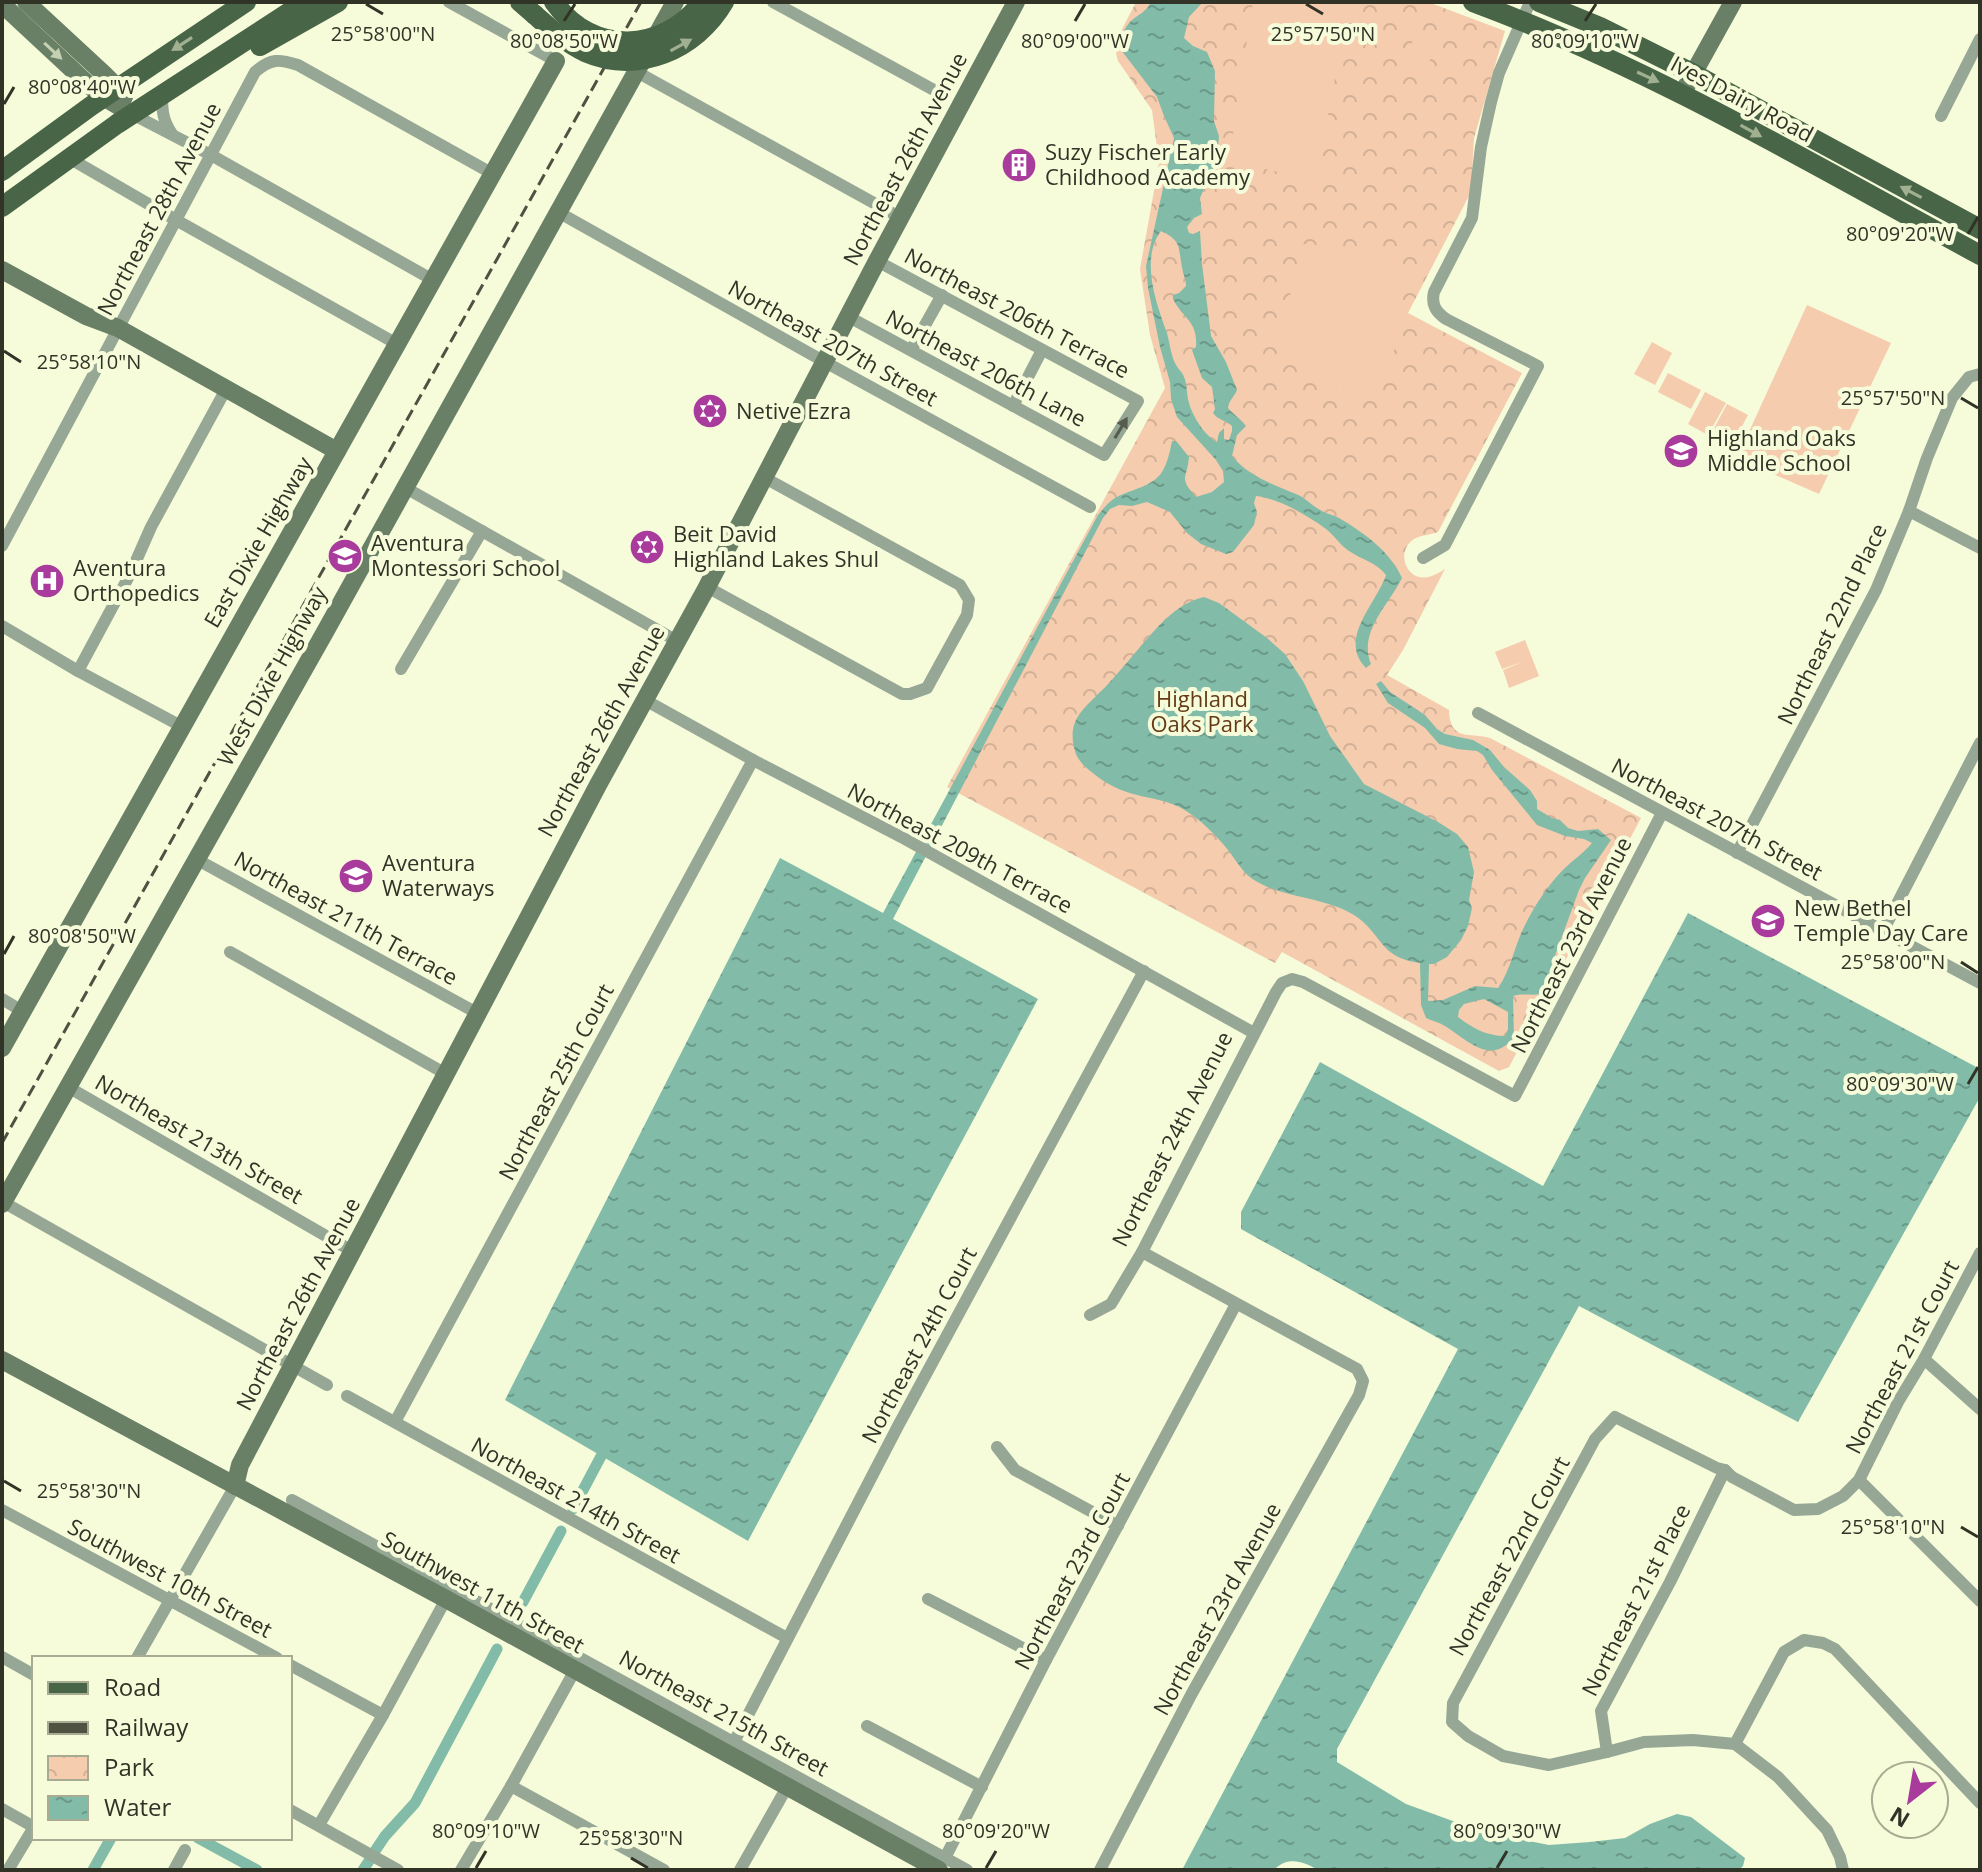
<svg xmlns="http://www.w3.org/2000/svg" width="1982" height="1872" font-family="'Open Sans',sans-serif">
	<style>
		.park { fill: url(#park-crowns) }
		.pitch { fill: #f5ccae }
		.water { fill: url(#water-ripples); fill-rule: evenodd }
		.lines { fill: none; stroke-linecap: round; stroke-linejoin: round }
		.canal { stroke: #82bca8; stroke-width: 11 }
		.street { stroke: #97a795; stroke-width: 12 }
		.secondary { stroke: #698067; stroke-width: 18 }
		.primary { stroke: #496547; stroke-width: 20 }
		.rail { stroke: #4f5141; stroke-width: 3; stroke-dasharray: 12 6; stroke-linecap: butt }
		.primary-bridge { stroke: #496547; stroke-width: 20 }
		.oneway { fill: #a0b090 }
		.oneway2 { fill: #c5d0b2 }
		.oneway3 { fill: #555c4d }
		.ticks { fill: none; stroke: #313326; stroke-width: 3 }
		.labels { text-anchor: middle; stroke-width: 8; stroke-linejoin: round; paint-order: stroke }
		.street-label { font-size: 22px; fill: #313326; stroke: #f6fbda }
		.poi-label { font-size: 22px; fill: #313326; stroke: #f6fbda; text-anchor: start }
		.park-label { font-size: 22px; fill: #653a16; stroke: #f6fbda }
		.ticks-label { font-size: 20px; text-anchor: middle; fill: #313326; stroke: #f6fbda; stroke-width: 8; stroke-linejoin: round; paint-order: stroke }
	</style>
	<defs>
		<pattern id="park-crowns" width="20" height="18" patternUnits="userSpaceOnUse" patternTransform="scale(2)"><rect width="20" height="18" fill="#f5ccae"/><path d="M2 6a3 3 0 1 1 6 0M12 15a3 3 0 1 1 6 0" fill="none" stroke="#d2b096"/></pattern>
		<pattern id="water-ripples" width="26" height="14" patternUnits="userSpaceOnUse" patternTransform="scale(2)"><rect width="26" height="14" fill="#82bca8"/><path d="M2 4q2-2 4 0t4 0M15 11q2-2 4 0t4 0" fill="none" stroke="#6b9989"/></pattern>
	</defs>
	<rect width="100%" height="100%" fill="#f6fbda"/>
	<path class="park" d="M 1136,2 L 1428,2 L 1505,31 L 1474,138 L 1471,192 L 1408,313 L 1522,373 L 1438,532 C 1430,535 1421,535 1414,539 C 1395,551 1406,582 1428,577 C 1434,576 1440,572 1445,569 L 1403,650 L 1387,675 L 1449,710 C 1450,742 1469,732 1490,738 L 1641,818 L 1509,1067 L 1499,1071 L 1282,952 L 1275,963 L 947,787 L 1165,388 L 1150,335 L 1140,269 L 1159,163 L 1152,110 L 1118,61 L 1115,49 L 1117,39 Z"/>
	<g class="pitch">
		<path d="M 1253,2 L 1328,2 L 1348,7 L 1316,181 L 1229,160 Z"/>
		<path d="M 1418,32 L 1439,44 L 1420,78 L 1399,66 Z"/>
		<path d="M 1299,244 L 1389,249 L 1396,255 L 1398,317 L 1395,337 L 1399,340 L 1392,355 L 1363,402 L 1264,339 L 1298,281 L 1297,274 Z"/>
		<path d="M 1807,305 L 1891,343 L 1819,494 L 1737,458 Z"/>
		<path d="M 1652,342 L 1672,353 L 1655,385 L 1634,374 Z"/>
		<path d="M 1668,373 L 1701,390 L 1691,409 L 1658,392 Z"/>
		<path d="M 1705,392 L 1726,403 L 1708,435 L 1688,424 Z"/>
		<path d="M 1727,404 L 1748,415 L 1731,447 L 1710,436 Z"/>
		<path d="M 1525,640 L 1539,676 L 1509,688 L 1503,670 L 1522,662 L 1502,669 L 1495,652 Z"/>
	</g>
	<g class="water">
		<path d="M 1151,2 L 1203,2 L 1189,17 L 1184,38 L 1193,46 L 1207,52 L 1215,71 L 1214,121 L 1219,136 L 1217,159 L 1200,198 L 1202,214 L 1194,218 L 1187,227 L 1189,233 L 1193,234 L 1200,231 L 1202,264 L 1211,336 L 1226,362 L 1237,390 C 1234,397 1229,400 1228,408 C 1234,415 1241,419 1246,426 L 1237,435 L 1232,456 C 1247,475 1274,485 1296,494 C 1306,498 1312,506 1322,511 C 1327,514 1334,515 1339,518 C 1363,532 1391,552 1402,578 C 1388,606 1358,632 1371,664 L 1366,668 C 1337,639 1377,603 1386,575 C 1376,562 1362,560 1349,551 C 1340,545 1334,535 1326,529 C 1307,515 1280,499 1256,496 L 1254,503 L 1257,512 L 1254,525 L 1233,552 L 1226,554 L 1201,544 L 1187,533 L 1170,512 L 1147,502 L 1132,506 L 1119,505 L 1110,509 L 1103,518 L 893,919 L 1038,999 L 748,1541 L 505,1400 L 780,858 L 883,913 L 1098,515 C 1104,508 1109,501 1117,497 C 1132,489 1152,487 1162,472 C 1168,462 1170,451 1172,441 L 1177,442 L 1189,457 C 1187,480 1178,476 1196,497 L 1212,492 L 1224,482 L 1223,471 L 1216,460 L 1177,417 L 1171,399 L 1170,382 L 1160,347 L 1148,288 L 1146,266 L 1174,138 L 1164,116 L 1157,97 L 1118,46 C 1121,37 1124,28 1131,21 C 1139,14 1146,12 1151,2 ZM 1161,231 C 1182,241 1178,247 1182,267 C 1183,275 1186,278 1186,286 L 1179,293 L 1173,295 L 1173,299 C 1183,319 1198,321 1196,347 L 1192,350 L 1202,378 L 1212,387 L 1215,409 L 1213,413 C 1218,420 1225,420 1232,426 L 1232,431 L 1229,440 L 1224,439 L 1224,428 L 1219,433 L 1217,442 C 1205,436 1193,417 1189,403 C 1186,394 1188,382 1182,373 C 1181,371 1179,370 1178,368 C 1171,359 1170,344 1167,333 C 1156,303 1140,259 1161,231 Z"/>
		<path d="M 1204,597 L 1219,603 L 1267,638 L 1285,654 L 1303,681 L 1330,736 L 1364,784 L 1438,822 L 1457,834 L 1468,847 L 1474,872 L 1469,900 L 1472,908 L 1468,926 L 1461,940 L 1447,957 L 1434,964 L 1429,964 L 1428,1001 L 1443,1000 L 1475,986 L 1498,988 C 1511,970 1514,946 1525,925 C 1534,907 1546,888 1560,873 C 1570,862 1583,854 1592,843 L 1584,839 L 1565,836 L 1537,825 L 1492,770 L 1483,755 L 1477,751 L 1457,749 L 1439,744 L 1425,728 L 1388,703 L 1376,684 L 1381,681 L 1390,692 L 1425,715 L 1437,729 L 1445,734 L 1473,740 L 1490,750 L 1504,767 L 1530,790 L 1537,801 L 1537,809 L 1552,818 L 1560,820 L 1568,828 L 1578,831 L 1598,829 L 1611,840 L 1585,878 L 1579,890 L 1552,964 L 1547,984 L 1541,994 C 1531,996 1523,993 1513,996 L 1514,1037 C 1491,1067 1466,1039 1445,1026 C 1439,1022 1432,1021 1426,1018 L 1421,1005 L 1420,963 C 1379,958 1383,934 1354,915 C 1322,896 1282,899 1251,878 C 1242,871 1235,859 1228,850 C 1215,834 1201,820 1183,809 C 1169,801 1153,799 1137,795 C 1119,791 1103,782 1089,770 C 1083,765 1077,759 1075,751 C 1067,723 1080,712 1098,694 C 1107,686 1115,676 1123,667 C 1146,642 1170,604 1204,597 ZM 1484,999 L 1508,1012 L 1508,1029 L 1505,1036 C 1487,1036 1472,1028 1458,1017 L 1459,1010 L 1464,1004 Z"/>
		<path d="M 1688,913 L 1980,1069 L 1980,1097 L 1798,1422 L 1579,1306 L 1337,1749 L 1337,1762 L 1406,1804 L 1483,1832 L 1549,1845 L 1590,1842 L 1625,1838 L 1650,1824 L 1677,1814 L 1691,1817 L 1745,1858 L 1743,1866 L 1739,1870 L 1318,1870 C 1303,1861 1287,1856 1274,1870 L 1182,1870 L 1458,1349 L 1241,1229 L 1241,1212 L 1320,1062 L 1543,1186 Z"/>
	</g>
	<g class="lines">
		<g class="canal">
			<path d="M 573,1509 L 608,1443"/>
			<path d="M 523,1602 L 561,1531"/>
			<path d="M 198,1838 L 257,1870"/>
			<path d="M 375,1851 L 385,1836 L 415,1803 L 497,1649"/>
			<path d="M 93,1870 L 111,1838"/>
			<path d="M 363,1870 L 369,1861"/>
		</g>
		<g class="street">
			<path d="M 449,2 L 556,61"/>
			<path d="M 773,2 L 943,95"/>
			<path d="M 637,72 L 901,218"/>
			<path d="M 162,95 C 162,111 163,121 172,134"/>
			<path d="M 132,114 L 211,155 L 433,280"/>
			<path d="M 1941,116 L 1980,39"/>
			<path d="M 69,158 L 176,220 L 397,344"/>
			<path d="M 558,212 L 825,362 L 1090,507"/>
			<path d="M 849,317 L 1104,455 L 1138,401 L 877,261"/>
			<path d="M 911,350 L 942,295"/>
			<path d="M 1013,406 L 1042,350"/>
			<path d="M 404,487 L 677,641"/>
			<path d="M 1909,511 L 1980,548"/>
			<path d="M 2,546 L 255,72 C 271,58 279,59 298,65 L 493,174"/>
			<path d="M 1423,558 L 1445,545 L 1538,366 L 1446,319 C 1436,312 1431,305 1434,292 L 1472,218 L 1481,147 L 1491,102 L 1499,73 L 1530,2"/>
			<path d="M 132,570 L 151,527 L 226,389"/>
			<path d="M 707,587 L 902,694 L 910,694 L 927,688 L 967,615 L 969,600 L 960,585 L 765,478"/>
			<path d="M 2,626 L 78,671 L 181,726"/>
			<path d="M 401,669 L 482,531"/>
			<path d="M 78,671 L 128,578"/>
			<path d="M 645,700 L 753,760 L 905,839 L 1254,1033"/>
			<path d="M 1478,713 L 1980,983"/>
			<path d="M 1737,853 L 1876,590 L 1909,511 L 1927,458 L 1952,398 L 1969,377 L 1980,374"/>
			<path d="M 196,859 L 477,1013"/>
			<path d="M 1883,931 L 1980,743"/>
			<path d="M 230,952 L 446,1074"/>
			<path d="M 2,999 L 22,1011"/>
			<path d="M 68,1087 L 352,1251"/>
			<path d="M 3,1202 L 327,1385"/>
			<path d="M 1090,1315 L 1111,1304 L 1142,1252 L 1276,992 L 1282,983 L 1292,979 L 1303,982 L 1515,1096 L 1662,813"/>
			<path d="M 1924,1359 L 1980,1409"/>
			<path d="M 347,1396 L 787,1638"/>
			<path d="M 395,1422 L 753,760"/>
			<path d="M 997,1447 L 1015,1470 L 1118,1526"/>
			<path d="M 1859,1480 L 1980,1601"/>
			<path d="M 292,1500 L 967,1870"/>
			<path d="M 2,1510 L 277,1658"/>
			<path d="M 928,1599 L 1046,1660"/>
			<path d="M 2,1657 L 34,1675"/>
			<path d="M 137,1658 L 235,1486"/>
			<path d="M 290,1665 L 383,1715"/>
			<path d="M 867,1726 L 982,1787"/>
			<path d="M 734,1742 L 898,1426 L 1144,971"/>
			<path d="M 1735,1744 L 1784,1652 L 1804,1640 L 1823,1643 L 1835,1649 L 1980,1803"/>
			<path d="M 1607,1752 L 1601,1711 L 1670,1582 L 1725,1470"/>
			<path d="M 511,1786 L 664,1870"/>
			<path d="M 2,1809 L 34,1827"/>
			<path d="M 290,1810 L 398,1870"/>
			<path d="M 319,1825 L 383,1715 L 446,1599"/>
			<path d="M 945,1858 L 1046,1660 L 1236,1304"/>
			<path d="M 8,1870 L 34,1827"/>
			<path d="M 174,1870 L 185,1850"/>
			<path d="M 461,1870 L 511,1786 L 575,1670"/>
			<path d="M 740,1870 L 787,1787"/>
			<path d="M 1100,1870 L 1191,1695 L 1359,1395 L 1363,1381 L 1357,1369 L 1142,1252"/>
			<path d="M 1843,1870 L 1840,1857 L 1827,1830 L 1778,1777 L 1735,1744 L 1693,1740 L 1644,1742 L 1607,1752 L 1549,1765 L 1503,1756 L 1468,1736 L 1452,1722 L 1453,1703 L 1595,1439 L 1615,1417 L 1717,1468 L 1725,1470 L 1732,1477 L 1794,1510 L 1818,1509 L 1843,1496 L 1859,1480 L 1898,1402 L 1924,1359 L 1980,1253"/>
		</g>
		<g class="secondary">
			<path d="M 26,2 L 104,74 L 118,88 L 124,97"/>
			<path d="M 2,4 L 91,87 L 105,98 L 132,114"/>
			<path d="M 1682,94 L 1733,2"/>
			<path d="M 2,270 L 86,316 L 118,328 L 337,451"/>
			<path d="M 2,1048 L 556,61"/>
			<path d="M 2,1204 L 325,632 L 675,2"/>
			<path d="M 2,1360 L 446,1599 L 939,1870"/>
			<path d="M 235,1486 L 240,1465 L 598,785 L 707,587 L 877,261 L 1016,2"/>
		</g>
		<g class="primary">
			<path d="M 520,2 L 535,15"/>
			<path d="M 1473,2 C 1651,68 1814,165 1980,255"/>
			<path d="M 1539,2 L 1600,27 L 1694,74 L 1980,229"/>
			<path d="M 260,46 L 338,2"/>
			<path d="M 2,171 L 91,106 L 246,2"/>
			<path d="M 2,207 L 117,124 L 305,2"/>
		</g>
		<path class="rail" d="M 2,1143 L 641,2"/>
		<g class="primary-bridge">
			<path d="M 554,2 C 592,56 663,53 702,2"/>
			<path d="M 535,15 C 551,29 566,43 585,52 C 638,75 696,50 724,2"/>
		</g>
	</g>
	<defs><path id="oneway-solid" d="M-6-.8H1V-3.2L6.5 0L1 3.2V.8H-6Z" transform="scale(2)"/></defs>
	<g class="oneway">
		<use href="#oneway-solid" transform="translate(182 44) rotate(147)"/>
		<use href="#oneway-solid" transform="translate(681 45) rotate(-29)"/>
		<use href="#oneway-solid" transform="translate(1648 77) rotate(25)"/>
		<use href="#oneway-solid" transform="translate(1751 131) rotate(29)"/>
		<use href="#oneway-solid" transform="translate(1911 192) rotate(-152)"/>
	</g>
	<use class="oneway2" href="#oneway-solid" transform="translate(53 51) rotate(43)"/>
	<use class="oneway3" href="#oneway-solid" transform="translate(1121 428) rotate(-59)"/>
	<path class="ticks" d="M 366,4 L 383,14M 1306,4 L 1323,14M 564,21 L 575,4M 1075,21 L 1085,4M 1585,21 L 1596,4M 4,104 L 14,87M 1968,234 L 1978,217M 4,351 L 21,362M 1961,398 L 1978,408M 4,954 L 14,936M 1961,962 L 1978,973M 1968,1084 L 1978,1067M 4,1481 L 21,1491M 1961,1527 L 1978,1537M 631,1858 L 648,1868M 476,1868 L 486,1851M 986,1868 L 996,1851M 1497,1868 L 1507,1851"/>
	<defs>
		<symbol id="building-disc" viewBox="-11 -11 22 22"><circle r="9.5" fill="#a83b9b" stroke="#f6fbda"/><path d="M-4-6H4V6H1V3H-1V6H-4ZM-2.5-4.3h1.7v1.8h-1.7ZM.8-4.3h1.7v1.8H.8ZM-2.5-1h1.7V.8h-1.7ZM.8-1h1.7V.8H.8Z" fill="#fff"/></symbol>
		<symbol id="synagogue-disc" viewBox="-11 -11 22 22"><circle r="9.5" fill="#a83b9b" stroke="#f6fbda"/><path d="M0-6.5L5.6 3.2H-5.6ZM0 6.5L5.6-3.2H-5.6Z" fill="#fff"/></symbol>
		<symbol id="school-disc" viewBox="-11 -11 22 22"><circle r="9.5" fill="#a83b9b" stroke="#f6fbda"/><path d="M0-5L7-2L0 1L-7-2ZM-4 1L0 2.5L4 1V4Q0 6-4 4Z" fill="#fff"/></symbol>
		<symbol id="hospital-disc" viewBox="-11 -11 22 22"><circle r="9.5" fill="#a83b9b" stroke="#f6fbda"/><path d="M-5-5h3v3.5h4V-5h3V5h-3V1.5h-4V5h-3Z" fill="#fff"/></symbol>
	</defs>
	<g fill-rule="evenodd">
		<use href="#building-disc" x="999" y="145" width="40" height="40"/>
		<use href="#synagogue-disc" x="690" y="391" width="40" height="40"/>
		<use href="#school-disc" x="1661" y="431" width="40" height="40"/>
		<use href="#synagogue-disc" x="627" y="527" width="40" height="40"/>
		<use href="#school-disc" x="325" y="536" width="40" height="40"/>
		<use href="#hospital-disc" x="27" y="561" width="40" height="40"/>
		<use href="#school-disc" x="336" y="856" width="40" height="40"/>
		<use href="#school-disc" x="1748" y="901" width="40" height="40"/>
	</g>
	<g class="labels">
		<g class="street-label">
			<text transform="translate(1742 99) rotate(28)" y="8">Ives Dairy Road</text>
			<text transform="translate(905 159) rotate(-62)" y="8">Northeast 26th Avenue</text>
			<text transform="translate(159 209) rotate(-62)" y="8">Northeast 28th Avenue</text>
			<text transform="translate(1017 313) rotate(28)" y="8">Northeast 206th Terrace</text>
			<text transform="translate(833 343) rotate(29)" y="8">Northeast 207th Street</text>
			<text transform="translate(986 368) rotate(28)" y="8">Northeast 206th Lane</text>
			<text transform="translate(258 542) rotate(-60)" y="8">East Dixie Highway</text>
			<text transform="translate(1832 624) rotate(-64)" y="8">Northeast 22nd Place</text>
			<text transform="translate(272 676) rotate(-61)" y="8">West Dixie Highway</text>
			<text transform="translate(601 731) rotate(-61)" y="8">Northeast 26th Avenue</text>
			<text transform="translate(1717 819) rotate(28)" y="8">Northeast 207th Street</text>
			<text transform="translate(960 848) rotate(28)" y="8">Northeast 209th Terrace</text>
			<text transform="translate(346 918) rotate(29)" y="8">Northeast 211th Terrace</text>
			<text transform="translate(1571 945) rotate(-63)" y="8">Northeast 23rd Avenue</text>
			<text transform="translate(556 1082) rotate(-62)" y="8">Northeast 25th Court</text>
			<text transform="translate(199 1139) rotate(30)" y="8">Northeast 213th Street</text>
			<text transform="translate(1172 1139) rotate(-63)" y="8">Northeast 24th Avenue</text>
			<text transform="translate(298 1304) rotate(-62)" y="8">Northeast 26th Avenue</text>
			<text transform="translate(919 1345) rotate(-62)" y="8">Northeast 24th Court</text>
			<text transform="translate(1902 1357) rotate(-62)" y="8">Northeast 21st Court</text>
			<text transform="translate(576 1500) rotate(29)" y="8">Northeast 214th Street</text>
			<text transform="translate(1509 1556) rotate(-61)" y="8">Northeast 22nd Court</text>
			<text transform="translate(1072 1571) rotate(-62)" y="8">Northeast 23rd Court</text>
			<text transform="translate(170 1578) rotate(28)" y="8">Southwest 10th Street</text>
			<text transform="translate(483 1592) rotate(29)" y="8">Southwest 11th Street</text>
			<text transform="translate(1636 1600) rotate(-63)" y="8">Northeast 21st Place</text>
			<text transform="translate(1217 1609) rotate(-61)" y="8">Northeast 23rd Avenue</text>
			<text transform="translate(724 1713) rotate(29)" y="8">Northeast 215th Street</text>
		</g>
		<g class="poi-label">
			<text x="1045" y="160">Suzy Fischer Early<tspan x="1045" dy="25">Childhood Academy</tspan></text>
			<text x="736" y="419">Netive Ezra</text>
			<text x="1707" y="446">Highland Oaks<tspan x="1707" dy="25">Middle School</tspan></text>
			<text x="673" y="542">Beit David<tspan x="673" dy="25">Highland Lakes Shul</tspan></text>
			<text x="371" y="551">Aventura<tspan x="371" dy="25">Montessori School</tspan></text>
			<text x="73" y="576">Aventura<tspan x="73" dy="25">Orthopedics</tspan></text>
			<text x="382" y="871">Aventura<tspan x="382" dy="25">Waterways</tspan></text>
			<text x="1794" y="916">New Bethel<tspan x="1794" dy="25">Temple Day Care</tspan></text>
		</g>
		<g class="park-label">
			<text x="1202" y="707">Highland<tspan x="1202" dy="25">Oaks Park</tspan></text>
		</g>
	</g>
	<g class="ticks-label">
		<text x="383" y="41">25°58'00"N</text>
		<text x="1323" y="41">25°57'50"N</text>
		<text x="1075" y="48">80°09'00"W</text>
		<text x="564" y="48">80°08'50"W</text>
		<text x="1585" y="48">80°09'10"W</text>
		<text x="82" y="94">80°08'40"W</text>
		<text x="1900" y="241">80°09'20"W</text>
		<text x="89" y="369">25°58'10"N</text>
		<text x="1893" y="405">25°57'50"N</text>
		<text x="82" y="943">80°08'50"W</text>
		<text x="1893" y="969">25°58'00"N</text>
		<text x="1900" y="1091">80°09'30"W</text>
		<text x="89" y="1498">25°58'30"N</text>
		<text x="1893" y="1534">25°58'10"N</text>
		<text x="486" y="1838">80°09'10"W</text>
		<text x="996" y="1838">80°09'20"W</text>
		<text x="1507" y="1838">80°09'30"W</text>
		<text x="631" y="1845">25°58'30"N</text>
	</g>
	<rect width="1982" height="1872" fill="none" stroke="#313326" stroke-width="8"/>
	<rect x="32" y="1656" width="260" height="184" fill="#f6fbda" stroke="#a7ab92" stroke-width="2"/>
	<rect x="48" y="1682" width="40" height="12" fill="#496547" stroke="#a7ab92" stroke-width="2"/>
	<text x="104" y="1696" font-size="24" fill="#313326">Road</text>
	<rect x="48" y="1722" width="40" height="12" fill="#4f5141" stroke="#a7ab92" stroke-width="2"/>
	<text x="104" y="1736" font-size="24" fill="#313326">Railway</text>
	<rect x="48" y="1756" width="40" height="24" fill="url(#park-crowns)" stroke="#a7ab92" stroke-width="2"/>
	<text x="104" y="1776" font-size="24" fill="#313326">Park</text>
	<rect x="48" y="1796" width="40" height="24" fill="url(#water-ripples)" stroke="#a7ab92" stroke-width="2"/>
	<text x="104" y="1816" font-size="24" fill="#313326">Water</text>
	<g transform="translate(1910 1800) rotate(211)"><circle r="38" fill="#f6fbda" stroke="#a7ab92" stroke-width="2"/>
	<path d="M0-6L14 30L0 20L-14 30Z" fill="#a83b9b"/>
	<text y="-12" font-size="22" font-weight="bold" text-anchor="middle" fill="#313326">N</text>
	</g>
</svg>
